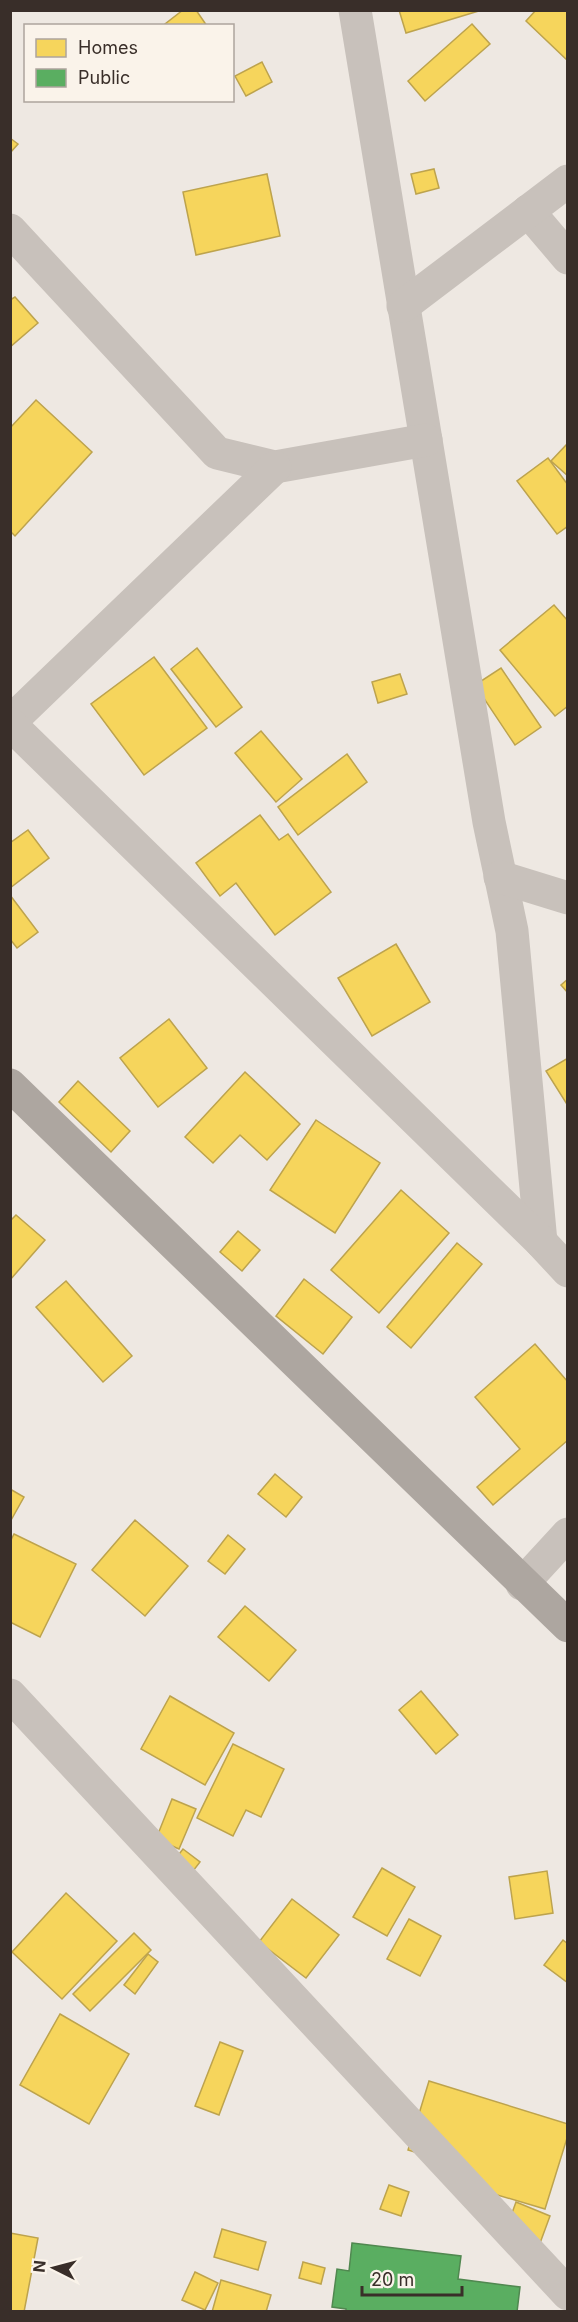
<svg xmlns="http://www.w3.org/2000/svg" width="578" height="2322" font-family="Inter,sans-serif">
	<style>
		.homes { fill: #f6d55c; stroke: #bda34d; stroke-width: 1.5 }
		.public { fill: #5aae61; stroke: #508850; stroke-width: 1.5 }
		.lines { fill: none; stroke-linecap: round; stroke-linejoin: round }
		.minor { stroke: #c8c1bb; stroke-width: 33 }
		.major { stroke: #ada6a0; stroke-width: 33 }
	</style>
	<rect width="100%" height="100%" fill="#eee8e2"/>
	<g class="homes">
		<path d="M 183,10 L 196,10 L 207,26 L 166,26 L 165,24 Z"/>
		<path d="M 399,10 L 482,10 L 406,33 Z"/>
		<path d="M 536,10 L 568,10 L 568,61 L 526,21 Z"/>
		<path d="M 472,24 L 490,44 L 425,101 L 408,81 Z"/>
		<path d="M 262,62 L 272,82 L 246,96 L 235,76 Z"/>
		<path d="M 10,138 L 18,144 L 10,153 Z"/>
		<path d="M 434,169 L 439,188 L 416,194 L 411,174 Z"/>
		<path d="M 267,174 L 280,236 L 196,255 L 183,192 Z"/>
		<path d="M 15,297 L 38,323 L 10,347 L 10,300 Z"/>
		<path d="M 36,400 L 92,452 L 15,536 L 10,531 L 10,428 Z"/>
		<path d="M 568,443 L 568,476 L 551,461 Z"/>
		<path d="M 548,458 L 568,485 L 568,526 L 557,534 L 517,481 Z"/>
		<path d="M 554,605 L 568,621 L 568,706 L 555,716 L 500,650 Z"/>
		<path d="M 197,648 L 242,707 L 216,727 L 171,669 Z"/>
		<path d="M 154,657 L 207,728 L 144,775 L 91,704 Z"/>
		<path d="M 501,668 L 541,727 L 515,745 L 475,685 Z"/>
		<path d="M 400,674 L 407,694 L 378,703 L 372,682 Z"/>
		<path d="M 261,731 L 302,779 L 276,802 L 235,753 Z"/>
		<path d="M 347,754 L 367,782 L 298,835 L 278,807 Z"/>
		<path d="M 260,815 L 279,840 L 288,834 L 331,892 L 275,935 L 236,883 L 220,896 L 196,863 Z"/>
		<path d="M 28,830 L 49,858 L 10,888 L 10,843 Z"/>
		<path d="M 10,895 L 38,932 L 17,948 L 10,939 Z"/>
		<path d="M 396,944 L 430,1002 L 372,1036 L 338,978 Z"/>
		<path d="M 568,979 L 568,993 L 561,985 Z"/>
		<path d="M 169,1019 L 207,1068 L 158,1107 L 120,1058 Z"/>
		<path d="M 568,1058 L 568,1106 L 546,1071 Z"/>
		<path d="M 245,1072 L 300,1124 L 267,1160 L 240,1135 L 213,1163 L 185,1137 Z"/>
		<path d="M 78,1081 L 130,1131 L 111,1152 L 59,1102 Z"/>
		<path d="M 316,1120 L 380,1163 L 335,1233 L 270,1190 Z"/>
		<path d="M 401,1190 L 449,1233 L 379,1313 L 331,1270 Z"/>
		<path d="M 16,1215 L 45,1240 L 10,1280 L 10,1221 Z"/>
		<path d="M 238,1231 L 260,1250 L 242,1271 L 220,1252 Z"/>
		<path d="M 457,1243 L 482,1264 L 411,1348 L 387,1327 Z"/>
		<path d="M 304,1279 L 352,1317 L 323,1354 L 276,1316 Z"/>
		<path d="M 66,1281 L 132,1356 L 103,1382 L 36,1307 Z"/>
		<path d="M 535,1344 L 568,1382 L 568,1440 L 493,1505 L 477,1487 L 520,1449 L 475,1397 Z"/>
		<path d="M 275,1474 L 302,1497 L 286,1517 L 258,1494 Z"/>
		<path d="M 10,1489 L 24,1497 L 10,1522 Z"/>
		<path d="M 135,1520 L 188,1566 L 145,1616 L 92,1570 Z"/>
		<path d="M 14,1534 L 76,1564 L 40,1637 L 10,1622 L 10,1542 Z"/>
		<path d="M 228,1535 L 245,1549 L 225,1574 L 208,1561 Z"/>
		<path d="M 245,1606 L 296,1650 L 269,1681 L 218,1637 Z"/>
		<path d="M 421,1691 L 458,1735 L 436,1754 L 399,1710 Z"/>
		<path d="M 170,1696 L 234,1733 L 205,1785 L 141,1749 Z"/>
		<path d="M 233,1744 L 284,1769 L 261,1817 L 246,1810 L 233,1836 L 197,1818 Z"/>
		<path d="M 172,1799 L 196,1809 L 179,1849 L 156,1839 Z"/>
		<path d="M 183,1849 L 200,1862 L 183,1884 L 166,1871 Z"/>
		<path d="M 382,1868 L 415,1887 L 387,1936 L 353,1917 Z"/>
		<path d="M 547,1871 L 553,1913 L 515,1919 L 509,1877 Z"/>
		<path d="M 66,1893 L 117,1941 L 62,1999 L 12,1952 Z"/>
		<path d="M 292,1899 L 339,1935 L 306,1978 L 259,1942 Z"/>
		<path d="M 409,1919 L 441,1936 L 420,1976 L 387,1959 Z"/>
		<path d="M 134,1933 L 151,1950 L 90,2011 L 73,1994 Z"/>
		<path d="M 563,1940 L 568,1944 L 568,1983 L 544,1965 Z"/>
		<path d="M 148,1954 L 158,1962 L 135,1994 L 124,1985 Z"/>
		<path d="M 60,2014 L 129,2054 L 89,2124 L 20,2085 Z"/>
		<path d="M 220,2042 L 243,2051 L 219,2115 L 195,2106 Z"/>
		<path d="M 429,2081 L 568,2124 L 568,2135 L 545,2209 L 467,2186 L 472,2169 L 408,2150 Z"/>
		<path d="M 389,2185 L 409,2192 L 401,2216 L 380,2209 Z"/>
		<path d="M 516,2202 L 550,2216 L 536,2254 L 502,2241 Z"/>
		<path d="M 222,2229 L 266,2242 L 258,2270 L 214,2257 Z"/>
		<path d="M 10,2233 L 38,2238 L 24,2312 L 10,2312 Z"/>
		<path d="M 303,2262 L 325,2268 L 321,2284 L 299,2278 Z"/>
		<path d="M 195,2272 L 218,2283 L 205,2310 L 182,2300 Z"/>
		<path d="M 221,2280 L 271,2295 L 266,2312 L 212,2312 Z"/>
	</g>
	<path class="public" d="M 352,2243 L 461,2256 L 458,2279 L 520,2287 L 517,2312 L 346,2312 L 346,2309 L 332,2307 L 337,2269 L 349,2271 Z"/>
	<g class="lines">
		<g class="minor">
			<path d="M 355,10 L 489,822 L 512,931 L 541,1242"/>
			<path d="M 528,211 L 568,258"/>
			<path d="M 10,230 L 217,453 L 275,467 L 426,440"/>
			<path d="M 403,306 L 568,181"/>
			<path d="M 10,722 L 275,467"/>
			<path d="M 10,724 L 541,1242 L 568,1271"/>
			<path d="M 500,877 L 568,898"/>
			<path d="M 522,1584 L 568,1534"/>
			<path d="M 10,1695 L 568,2294"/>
		</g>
		<path class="major" d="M 10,1085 L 568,1626"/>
	</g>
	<rect width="578" height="2322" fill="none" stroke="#392e29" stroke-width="24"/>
	<rect x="24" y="24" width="210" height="78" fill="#faf3ea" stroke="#ada49d" stroke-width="1.5"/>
	<rect x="36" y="39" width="30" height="18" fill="#f6d55c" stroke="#ada49d" stroke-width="1.5"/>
	<text x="78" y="54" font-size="18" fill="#392e29">Homes</text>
	<rect x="36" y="69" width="30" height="18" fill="#5aae61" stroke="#ada49d" stroke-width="1.5"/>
	<text x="78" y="84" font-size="18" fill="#392e29">Public</text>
	<g transform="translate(54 2268) rotate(276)" stroke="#faf3ea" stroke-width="4.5" paint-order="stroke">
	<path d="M0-4.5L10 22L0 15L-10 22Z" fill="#392e29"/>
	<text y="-9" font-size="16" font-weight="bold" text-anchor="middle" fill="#392e29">N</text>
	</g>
	<path d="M362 2286v9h100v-9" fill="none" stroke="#392e29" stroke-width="3"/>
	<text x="371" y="2286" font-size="18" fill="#392e29" stroke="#faf3ea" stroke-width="4.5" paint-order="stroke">20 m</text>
</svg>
